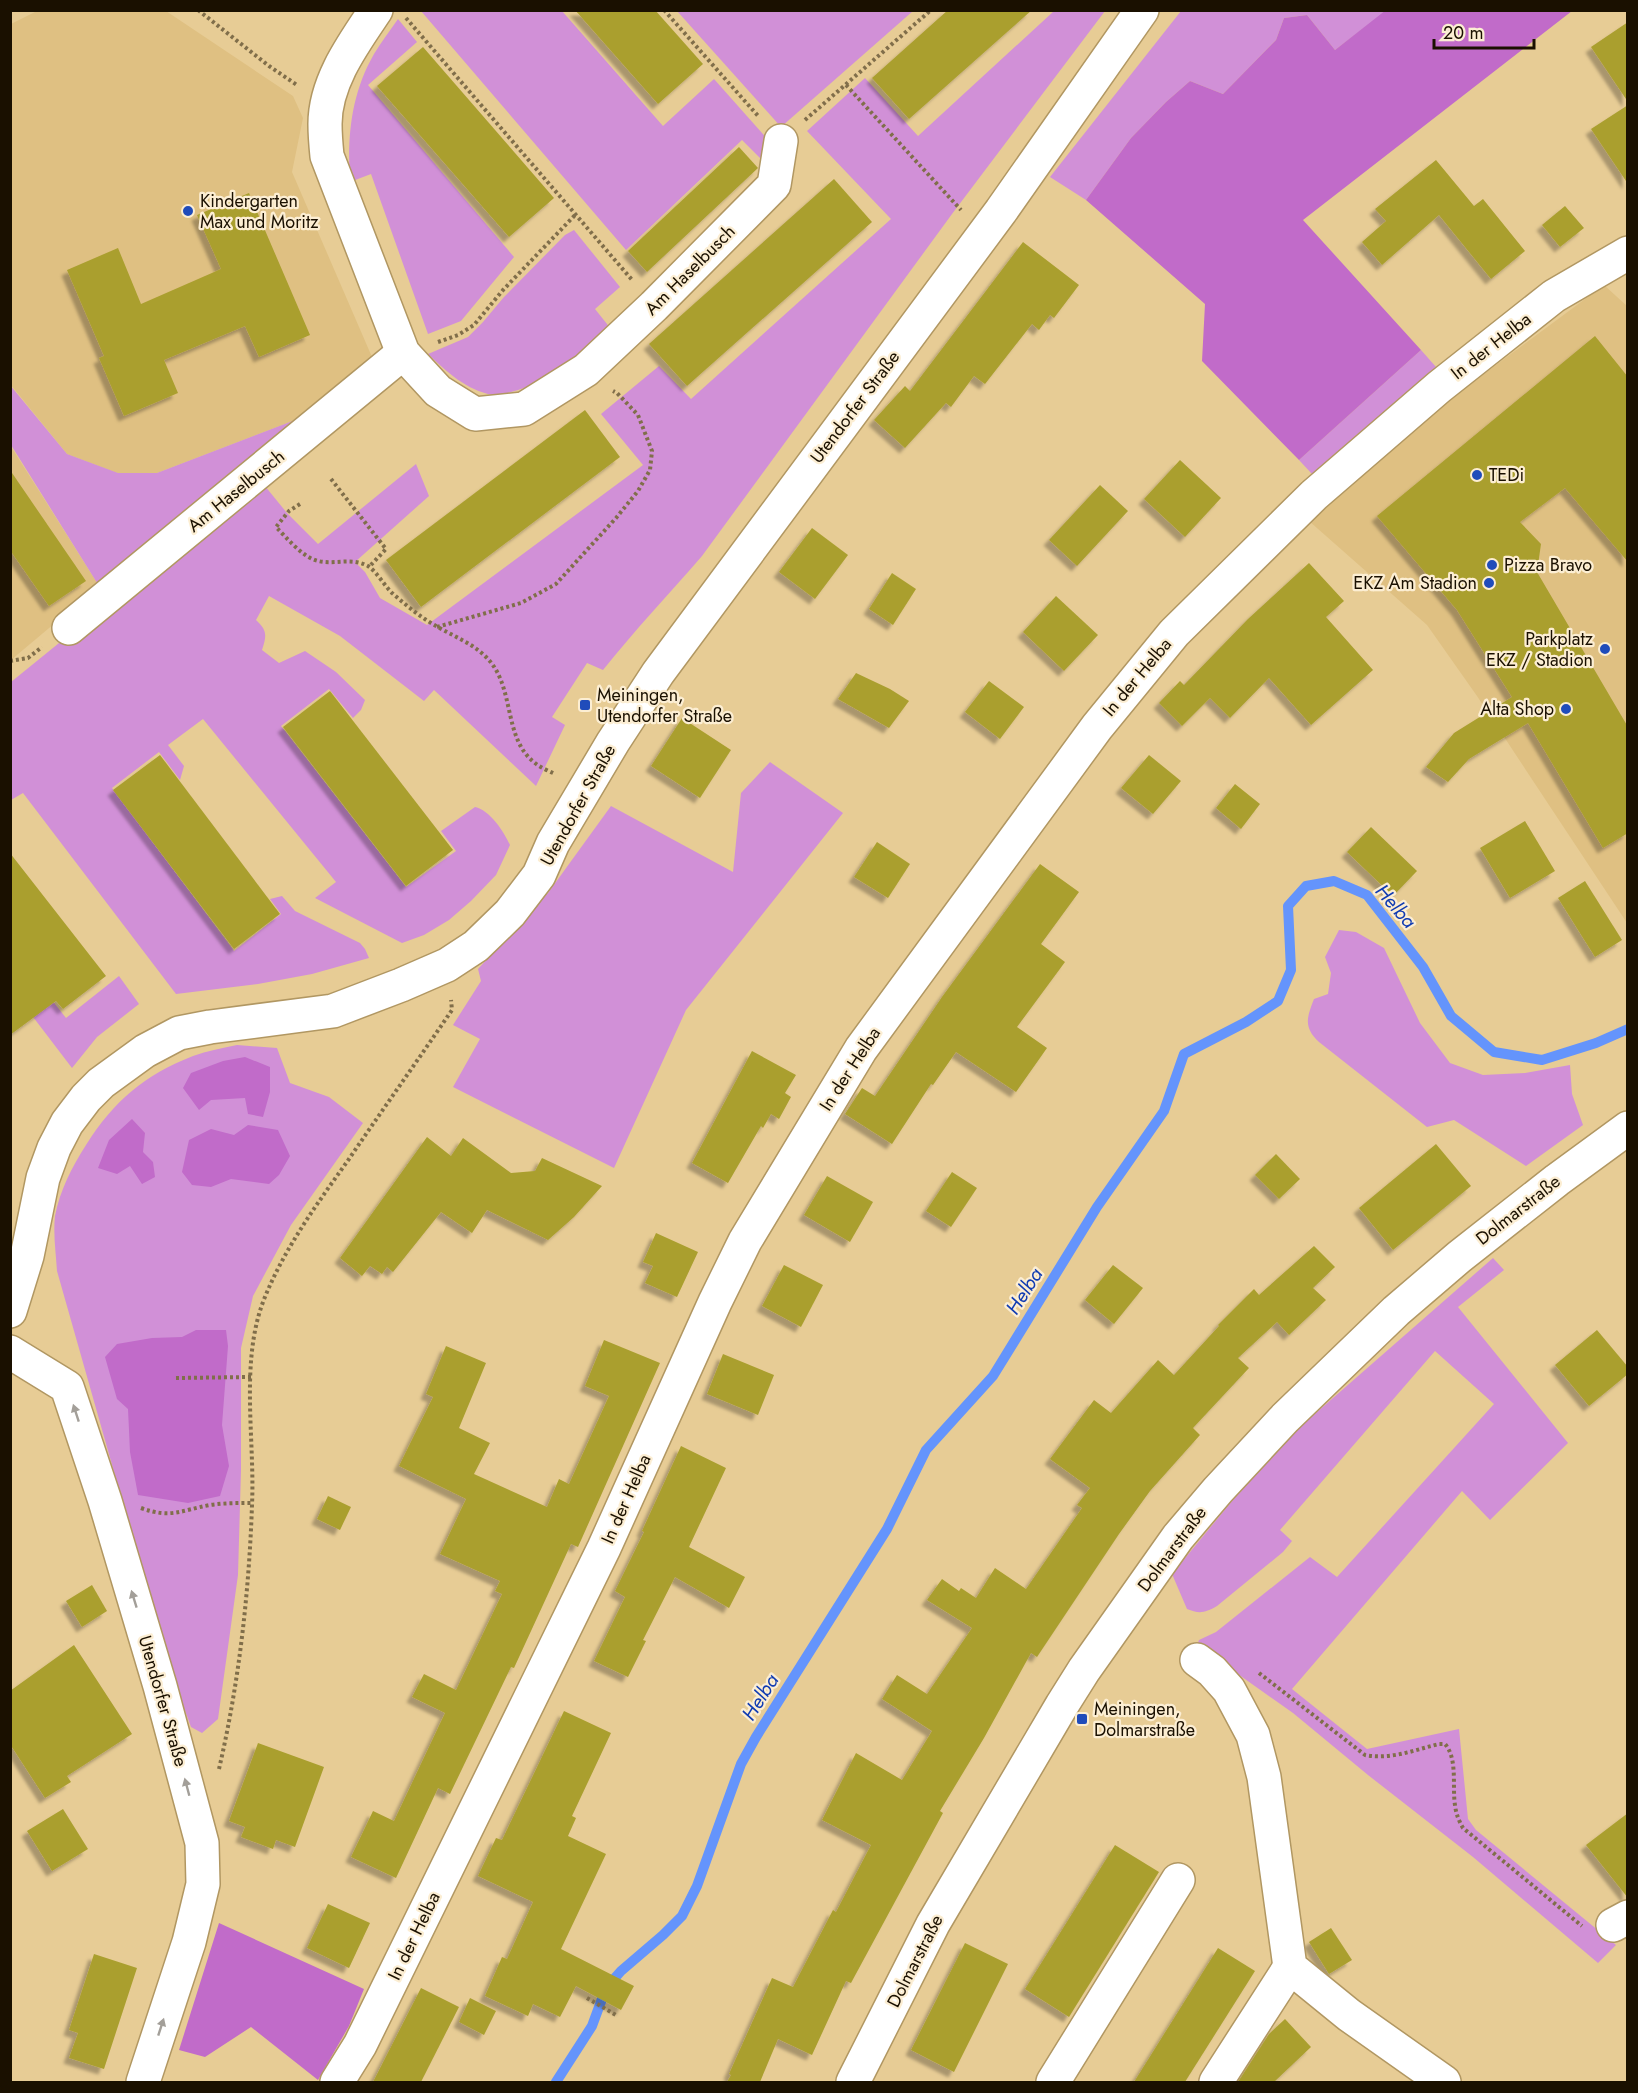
<svg xmlns="http://www.w3.org/2000/svg" width="1638" height="2093" font-family="Jost,sans-serif">
	<style>
		.built { fill: #dfc082 }
		.green { fill: #d190d7 }
		.forest { fill: #c16bc9 }
		.lines { fill: none; stroke-linecap: round; stroke-linejoin: round }
		.stream { stroke: #6494fc; stroke-width: 10 }
		.building { fill: #aa9f2f; filter: url(#shadow) }
		.minor-casing { stroke: #b19762; stroke-width: 36 }
		.major-casing { stroke: #b19762; stroke-width: 36 }
		.path { stroke: #806e4a; stroke-width: 4; stroke-dasharray: 3 3; stroke-linecap: butt }
		.minor { stroke: #fff; stroke-width: 33 }
		.major { stroke: #fff; stroke-width: 33 }
		.oneway { fill: #a39f99 }
		.poi-dot { fill: #204cba; stroke: #fceed3; stroke-width: 2 }
		.labels { text-anchor: middle; stroke-width: 4.5; stroke-linejoin: round; paint-order: stroke }
		.poi-label { font-size: 18px; fill: #1a1000; stroke: #fceed3; text-anchor: start }
		.street-label { font-size: 18px; fill: #1a1000; stroke: #fceed3 }
		.water-label { font-size: 20px; font-style: italic; fill: #113cb2; stroke: #fceed3 }
	</style>
	<defs>
		<filter id="shadow"><feDropShadow dx="-5.5" dy="5.5" stdDeviation="1.5" flood-color="#0004"/></filter>
	</defs>
	<rect width="100%" height="100%" fill="#e7cc95"/>
	<g class="built">
		<path d="M 37,11 L 166,11 L 293,96 L 303,118 L 292,172 L 372,357 L 316,412 L 157,473 L 117,473 L 67,454 L 11,385 L 11,24 Z"/>
		<path d="M 1604,285 L 1627,306 L 1627,923 L 1477,696 L 1427,625 L 1309,521 L 1449,400 Z"/>
		<path d="M 10,445 L 99,586 L 11,660 L 10,660 Z"/>
	</g>
	<g class="green">
		<path d="M 421,11 L 562,11 L 663,126 L 714,79 L 771,143 L 766,164 L 742,140 L 626,250 Z"/>
		<path d="M 677,11 L 913,11 L 781,127 Z"/>
		<path d="M 1054,11 L 1105,11 L 952,214 L 702,556 C 669,594 635,630 603,670 L 587,663 L 552,717 L 565,725 L 536,786 L 434,690 L 424,701 L 340,636 L 269,596 L 256,620 C 267,630 267,635 262,650 L 279,663 L 305,651 L 336,672 L 365,700 L 361,710 L 353,718 L 329,689 L 281,726 L 406,887 L 456,851 L 441,831 L 475,807 C 490,810 504,832 510,845 L 496,875 L 471,901 L 449,920 L 424,935 L 402,943 L 315,898 L 336,882 L 203,719 L 168,745 L 184,766 L 180,780 L 159,752 L 112,788 L 234,951 L 281,914 L 270,899 L 282,896 L 295,911 L 360,943 L 365,949 L 369,958 L 312,974 L 258,984 L 176,994 L 23,793 L 11,800 L 11,682 L 260,480 L 287,513 L 318,544 L 416,464 L 429,496 L 355,562 L 365,572 L 380,598 L 427,625 L 643,465 L 601,414 L 659,366 L 691,399 L 891,219 L 807,131 L 865,78 L 918,136 Z"/>
		<path d="M 1181,11 L 1386,11 L 1335,50 L 1307,15 L 1284,18 L 1276,40 L 1223,94 L 1190,81 L 1166,102 L 1131,138 L 1086,200 L 1050,177 Z"/>
		<path d="M 398,19 L 417,42 L 368,85 L 514,257 L 461,321 L 428,334 L 371,174 L 350,182 C 347,137 351,94 374,54 C 381,42 390,31 398,19 Z"/>
		<path d="M 574,230 L 620,287 L 595,309 L 611,329 C 580,353 550,382 511,392 C 505,393 499,396 493,395 C 466,390 447,372 428,354 L 468,337 L 483,322 L 504,297 L 565,235 Z"/>
		<path d="M 1421,350 L 1436,367 L 1312,474 L 1299,460 Z"/>
		<path d="M 10,385 L 67,454 L 118,473 L 157,473 L 316,412 L 99,586 L 11,445 Z"/>
		<path d="M 770,762 L 843,813 L 686,1010 L 614,1168 L 453,1087 L 480,1039 L 453,1025 L 481,981 L 478,969 L 548,893 L 611,806 L 733,872 L 741,793 Z"/>
		<path d="M 1339,930 L 1356,932 L 1384,948 L 1420,1023 L 1450,1063 L 1483,1075 L 1525,1073 L 1570,1065 L 1572,1094 L 1583,1125 L 1526,1166 L 1454,1120 L 1427,1127 L 1319,1042 C 1303,1027 1307,1017 1314,999 L 1328,994 L 1331,973 L 1325,957 Z"/>
		<path d="M 11,948 L 66,1018 L 119,976 L 139,1004 L 97,1037 L 72,1068 L 11,988 Z"/>
		<path d="M 237,1045 L 277,1048 L 290,1083 L 329,1097 L 363,1123 L 291,1225 L 253,1296 L 241,1348 L 241,1470 L 238,1575 L 218,1719 L 202,1733 L 191,1727 L 170,1669 L 57,1271 C 56,1254 53,1234 55,1216 C 60,1190 72,1167 86,1145 C 114,1101 144,1075 193,1056 C 207,1051 223,1048 237,1045 Z"/>
		<path d="M 1493,1258 L 1504,1270 L 1458,1307 L 1568,1443 L 1490,1520 L 1462,1491 L 1292,1689 L 1367,1749 L 1459,1729 L 1468,1819 L 1476,1830 L 1616,1945 L 1598,1963 L 1473,1857 L 1368,1775 L 1293,1713 L 1197,1645 L 1199,1640 L 1216,1632 L 1310,1557 L 1337,1577 L 1494,1404 L 1435,1351 L 1280,1530 L 1292,1541 L 1283,1552 L 1217,1606 C 1205,1613 1199,1614 1187,1609 L 1172,1574 L 1232,1501 L 1301,1426 Z"/>
	</g>
	<g class="forest">
		<path d="M 1386,10 L 1572,11 L 1303,220 L 1421,350 L 1299,460 L 1202,361 L 1205,304 L 1086,200 L 1131,138 L 1166,102 L 1190,81 L 1223,94 L 1276,40 L 1284,18 L 1307,15 L 1335,50 Z"/>
		<path d="M 245,1057 L 270,1067 L 270,1092 L 263,1117 L 248,1114 L 245,1098 L 211,1100 L 199,1110 L 183,1088 L 191,1073 L 223,1061 Z"/>
		<path d="M 132,1119 L 145,1133 L 143,1152 L 153,1162 L 155,1177 L 142,1184 L 130,1166 L 117,1174 L 98,1168 L 109,1140 Z"/>
		<path d="M 248,1125 L 278,1130 L 290,1156 L 279,1175 L 269,1184 L 231,1179 L 211,1187 L 192,1185 L 182,1172 L 189,1140 L 211,1129 L 234,1135 Z"/>
		<path d="M 196,1330 L 226,1330 L 228,1346 L 222,1425 L 229,1466 L 220,1496 L 188,1503 L 138,1495 L 130,1452 L 128,1409 L 117,1399 L 105,1357 L 117,1344 L 152,1338 L 182,1337 Z"/>
		<path d="M 219,1923 L 364,1989 L 349,2026 L 318,2080 L 251,2027 L 205,2057 L 179,2050 Z"/>
	</g>
	<g class="lines">
		<path class="stream" d="M 556,2082 L 592,2026 L 606,1988 L 621,1971 L 663,1935 L 682,1916 L 697,1886 L 741,1764 L 756,1737 L 887,1529 L 926,1450 L 993,1376 L 1097,1207 L 1164,1111 L 1184,1054 L 1246,1022 L 1278,1001 L 1291,970 L 1288,906 L 1306,886 L 1334,881 L 1367,895 L 1423,967 L 1451,1016 L 1494,1052 L 1542,1060 L 1596,1043 L 1628,1029"/>
	</g>
	<g class="building">
		<path d="M 575,10 L 655,10 L 703,64 L 658,104 Z"/>
		<path d="M 948,10 L 1032,10 L 909,119 L 872,78 Z"/>
		<path d="M 1628,22 L 1628,102 L 1591,47 Z"/>
		<path d="M 423,47 L 554,198 L 509,237 L 377,86 Z"/>
		<path d="M 1628,105 L 1628,184 L 1591,129 Z"/>
		<path d="M 739,147 L 758,168 L 647,272 L 628,251 Z"/>
		<path d="M 1436,160 L 1474,206 L 1483,199 L 1525,251 L 1491,279 L 1439,215 L 1382,265 L 1362,242 L 1386,221 L 1375,209 Z"/>
		<path d="M 834,179 L 872,222 L 687,386 L 649,344 Z"/>
		<path d="M 249,193 L 310,335 L 259,357 L 245,326 L 164,360 L 178,393 L 124,416 L 99,358 L 104,356 L 67,270 L 118,248 L 141,304 L 221,269 L 197,215 Z"/>
		<path d="M 1565,206 L 1584,228 L 1560,247 L 1542,225 Z"/>
		<path d="M 1023,242 L 1079,285 L 1054,318 L 1050,315 L 1039,330 L 1032,324 L 985,384 L 974,376 L 951,407 L 946,403 L 905,448 L 874,420 L 905,386 L 910,391 Z"/>
		<path d="M 1595,336 L 1628,377 L 1628,562 L 1565,488 L 1520,522 L 1541,544 L 1537,572 L 1628,727 L 1628,833 L 1603,848 L 1528,723 L 1469,759 L 1448,782 L 1426,767 L 1454,733 L 1512,697 L 1457,610 L 1377,516 Z"/>
		<path d="M 585,410 L 620,457 L 421,607 L 386,560 Z"/>
		<path d="M 1180,460 L 1221,498 L 1185,537 L 1144,499 Z"/>
		<path d="M 10,470 L 86,581 L 49,606 L 10,550 Z"/>
		<path d="M 1100,485 L 1128,511 L 1077,566 L 1049,540 Z"/>
		<path d="M 812,528 L 848,555 L 815,599 L 779,572 Z"/>
		<path d="M 1309,563 L 1344,601 L 1326,617 L 1373,670 L 1311,725 L 1269,678 L 1230,718 L 1210,698 L 1182,726 L 1159,703 L 1180,681 L 1184,685 L 1248,619 Z"/>
		<path d="M 892,573 L 916,589 L 893,625 L 869,609 Z"/>
		<path d="M 1056,596 L 1098,635 L 1064,671 L 1023,632 Z"/>
		<path d="M 856,673 L 890,689 L 909,701 L 889,728 L 838,699 Z"/>
		<path d="M 989,681 L 1024,707 L 1000,739 L 965,712 Z"/>
		<path d="M 330,691 L 453,850 L 406,886 L 283,727 Z"/>
		<path d="M 682,718 L 731,750 L 700,798 L 651,766 Z"/>
		<path d="M 160,755 L 280,914 L 234,949 L 113,790 Z"/>
		<path d="M 1149,755 L 1181,781 L 1153,814 L 1121,788 Z"/>
		<path d="M 1235,784 L 1260,804 L 1241,829 L 1216,808 Z"/>
		<path d="M 1525,821 L 1555,871 L 1510,898 L 1480,848 Z"/>
		<path d="M 1371,827 L 1417,871 L 1393,896 L 1347,852 Z"/>
		<path d="M 877,842 L 910,864 L 888,898 L 854,877 Z"/>
		<path d="M 10,853 L 106,976 L 63,1009 L 56,1001 L 10,1035 Z"/>
		<path d="M 1040,864 L 1079,892 L 1041,944 L 1065,962 L 1017,1027 L 1047,1048 L 1016,1092 L 956,1052 L 933,1085 L 931,1084 L 892,1144 L 845,1114 L 862,1088 L 875,1096 L 942,997 Z"/>
		<path d="M 1585,881 L 1622,940 L 1595,957 L 1558,898 Z"/>
		<path d="M 752,1051 L 796,1075 L 785,1093 L 791,1097 L 779,1119 L 771,1114 L 763,1128 L 761,1126 L 728,1183 L 692,1163 Z"/>
		<path d="M 427,1137 L 451,1156 L 463,1138 L 511,1173 L 535,1171 L 542,1158 L 602,1186 L 574,1217 L 548,1240 L 487,1210 L 472,1233 L 441,1212 L 393,1272 L 387,1267 L 382,1274 L 370,1266 L 362,1276 L 340,1258 Z"/>
		<path d="M 1436,1144 L 1471,1186 L 1393,1250 L 1359,1208 Z"/>
		<path d="M 1276,1154 L 1300,1179 L 1279,1199 L 1255,1175 Z"/>
		<path d="M 952,1172 L 977,1188 L 951,1227 L 926,1211 Z"/>
		<path d="M 827,1176 L 873,1202 L 850,1242 L 804,1215 Z"/>
		<path d="M 656,1233 L 698,1252 L 677,1297 L 645,1283 L 653,1266 L 643,1262 Z"/>
		<path d="M 1314,1246 L 1335,1267 L 1313,1288 L 1326,1300 L 1289,1335 L 1277,1322 L 1238,1358 L 1249,1368 L 1193,1428 L 1200,1435 L 1150,1491 L 1119,1534 L 1037,1657 L 1031,1653 L 984,1738 L 940,1811 L 943,1813 L 851,1983 L 846,1981 L 812,2055 L 778,2039 L 760,2082 L 727,2082 L 731,2075 L 729,2074 L 772,1978 L 793,1987 L 833,1910 L 836,1912 L 871,1845 L 822,1820 L 856,1753 L 902,1780 L 932,1731 L 882,1699 L 897,1675 L 927,1694 L 972,1628 L 927,1600 L 942,1579 L 959,1591 L 961,1588 L 976,1598 L 995,1568 L 1026,1589 L 1082,1508 L 1077,1505 L 1090,1488 L 1050,1459 L 1094,1400 L 1111,1413 L 1158,1360 L 1174,1375 L 1219,1326 L 1218,1325 L 1254,1289 L 1259,1295 Z"/>
		<path d="M 784,1265 L 823,1285 L 801,1327 L 762,1306 Z"/>
		<path d="M 1113,1265 L 1143,1288 L 1114,1324 L 1085,1300 Z"/>
		<path d="M 1597,1330 L 1628,1367 L 1628,1374 L 1589,1406 L 1555,1365 Z"/>
		<path d="M 604,1340 L 660,1363 L 578,1547 L 571,1544 L 514,1668 L 511,1667 L 450,1794 L 438,1788 L 396,1878 L 351,1857 L 373,1811 L 394,1821 L 445,1713 L 412,1697 L 424,1674 L 456,1690 L 502,1594 L 495,1591 L 500,1581 L 440,1554 L 466,1499 L 399,1466 L 433,1397 L 426,1394 L 446,1346 L 486,1363 L 459,1428 L 490,1443 L 474,1474 L 547,1507 L 559,1479 L 569,1484 L 609,1396 L 585,1386 Z"/>
		<path d="M 723,1354 L 774,1375 L 758,1415 L 707,1394 Z"/>
		<path d="M 681,1446 L 726,1468 L 689,1547 L 745,1577 L 729,1608 L 675,1577 L 643,1640 L 646,1641 L 628,1677 L 594,1661 L 625,1597 L 615,1591 L 644,1532 L 642,1531 Z"/>
		<path d="M 328,1496 L 351,1507 L 340,1530 L 317,1519 Z"/>
		<path d="M 92,1585 L 107,1611 L 82,1627 L 66,1601 Z"/>
		<path d="M 74,1645 L 132,1734 L 67,1776 L 71,1782 L 45,1798 L 10,1744 L 10,1691 Z"/>
		<path d="M 564,1711 L 611,1733 L 572,1816 L 576,1818 L 568,1836 L 606,1854 L 561,1949 L 634,1986 L 621,2010 L 576,1986 L 560,2017 L 533,2004 L 528,2016 L 485,1996 L 502,1957 L 507,1959 L 533,1902 L 478,1876 L 496,1838 L 502,1840 Z"/>
		<path d="M 258,1743 L 324,1767 L 295,1847 L 276,1840 L 273,1849 L 241,1837 L 245,1827 L 229,1821 Z"/>
		<path d="M 63,1809 L 88,1849 L 52,1871 L 27,1831 Z"/>
		<path d="M 1628,1813 L 1628,1898 L 1586,1845 Z"/>
		<path d="M 1115,1845 L 1159,1872 L 1069,2017 L 1025,1989 Z"/>
		<path d="M 328,1904 L 370,1923 L 349,1968 L 307,1948 Z"/>
		<path d="M 1331,1928 L 1352,1960 L 1329,1974 L 1309,1942 Z"/>
		<path d="M 965,1943 L 1008,1964 L 954,2072 L 911,2050 Z"/>
		<path d="M 1218,1948 L 1255,1971 L 1185,2082 L 1134,2082 Z"/>
		<path d="M 94,1954 L 137,1968 L 104,2069 L 69,2058 L 78,2033 L 69,2030 Z"/>
		<path d="M 421,1988 L 459,2007 L 421,2082 L 373,2082 Z"/>
		<path d="M 470,1998 L 496,2011 L 484,2035 L 459,2022 Z"/>
		<path d="M 1285,2019 L 1311,2047 L 1274,2082 L 1238,2082 L 1269,2034 Z"/>
	</g>
	<g class="lines">
		<defs>
			<g id="minor">
				<path d="M 376,10 C 353,44 325,82 325,124 C 325,135 326,146 327,156 L 403,353 L 438,391 L 475,414 L 524,409 L 586,370 L 654,306 L 774,185 L 781,141"/>
				<path d="M 69,628 L 403,353"/>
				<path d="M 10,1311 L 27,1256 L 43,1178 L 54,1148 L 67,1123 L 86,1098 L 101,1083 L 145,1051 L 179,1033 L 210,1027 L 333,1011 L 401,985 L 447,965 L 476,946 L 510,913 L 539,875 L 553,843 L 613,742 L 658,673 L 1001,211 L 1142,10"/>
				<path d="M 10,1352 L 67,1387 L 105,1501 L 160,1686 L 202,1843 L 203,1884 L 189,1942 L 143,2082"/>
				<path d="M 1197,1660 L 1212,1671 L 1229,1690 L 1253,1735 L 1264,1777 L 1290,1967 L 1349,2015 L 1444,2082"/>
				<path d="M 1613,1925 L 1628,1917"/>
				<path d="M 337,2082 L 360,2045 L 604,1548 L 715,1302 L 745,1241 L 861,1049 L 1097,727 L 1174,633 L 1314,495 L 1439,387 L 1554,296 L 1628,253"/>
				<path d="M 1053,2082 L 1178,1880"/>
				<path d="M 1216,2082 L 1290,1967"/>
			</g>
			<path id="major" d="M 853,2082 L 933,1924 L 1062,1705 L 1084,1670 L 1178,1537 L 1218,1490 L 1285,1418 L 1396,1311 L 1459,1257 L 1557,1180 L 1628,1128"/>
		</defs>
		<use href="#minor" class="minor-casing"/>
		<use href="#major" class="major-casing"/>
		<g class="path">
			<path d="M 198,10 L 269,66 L 297,85"/>
			<path d="M 664,10 L 759,117"/>
			<path d="M 406,18 L 633,281"/>
			<path d="M 846,85 L 961,210"/>
			<path d="M 805,120 L 931,10"/>
			<path d="M 438,342 L 458,335 L 474,325 L 503,290 L 576,214"/>
			<path d="M 331,479 L 386,549 L 369,567"/>
			<path d="M 300,504 L 289,511 L 276,527 C 287,538 302,557 318,561 C 335,565 351,557 368,566 C 377,572 384,585 392,593 C 406,605 420,617 436,626 C 453,636 472,643 486,657 C 516,686 502,738 535,763 C 541,768 549,771 555,774"/>
			<path d="M 437,627 L 521,603 L 556,584 L 616,518 L 638,491 L 650,470 L 652,451 L 638,415 L 617,393 L 613,391"/>
			<path d="M 10,661 L 28,658 L 42,647"/>
			<path d="M 176,1378 L 251,1377"/>
			<path d="M 141,1508 C 171,1519 182,1510 210,1505 C 224,1503 238,1503 252,1503"/>
			<path d="M 1259,1673 L 1365,1755 C 1391,1760 1414,1750 1439,1744 L 1445,1744 C 1458,1759 1452,1787 1455,1805 C 1456,1814 1459,1821 1463,1828 L 1582,1926"/>
			<path d="M 219,1769 C 239,1683 249,1593 252,1505 C 255,1440 240,1364 263,1302 C 283,1250 317,1204 349,1159 C 383,1109 418,1060 452,1010 L 451,1000"/>
			<path d="M 587,1998 L 616,2015"/>
		</g>
		<use href="#minor" class="minor"/>
		<use href="#major" class="major"/>
	</g>
	<defs><path id="oneway-solid" d="M-6-.8H1V-3.2L6.5 0L1 3.2V.8H-6Z" transform="scale(1.5)"/></defs>
	<g class="oneway">
		<use href="#oneway-solid" transform="translate(76 1413) rotate(-108)"/>
		<use href="#oneway-solid" transform="translate(134 1599) rotate(-107)"/>
		<use href="#oneway-solid" transform="translate(187 1787) rotate(-105)"/>
		<use href="#oneway-solid" transform="translate(161 2027) rotate(-72)"/>
	</g>
	<g class="poi-dot">
		<circle cx="188" cy="211" r="6"/>
		<circle cx="1477" cy="475" r="6"/>
		<circle cx="1492" cy="565" r="6"/>
		<circle cx="1489" cy="583" r="6"/>
		<circle cx="1605" cy="649" r="6"/>
		<rect x="579" y="699" width="12" height="12" rx="3"/>
		<circle cx="1566" cy="709" r="6"/>
		<rect x="1076" y="1713" width="12" height="12" rx="3"/>
	</g>
	<g class="labels">
		<g class="poi-label">
			<text x="200" y="207">Kindergarten<tspan x="200" dy="21">Max und Moritz</tspan></text>
			<text x="1489" y="481">TEDi</text>
			<text x="1504" y="571">Pizza Bravo</text>
			<text x="1477" y="589" text-anchor="end">EKZ Am Stadion</text>
			<text x="1593" y="645" text-anchor="end">Parkplatz<tspan x="1593" dy="21">EKZ / Stadion</tspan></text>
			<text x="597" y="701">Meiningen,<tspan x="597" dy="21">Utendorfer Straße</tspan></text>
			<text x="1554" y="715" text-anchor="end">Alta Shop</text>
			<text x="1094" y="1715">Meiningen,<tspan x="1094" dy="21">Dolmarstraße</tspan></text>
		</g>
		<g class="street-label">
			<text transform="translate(690 270) rotate(-45)" y="6">Am Haselbusch</text>
			<text transform="translate(1491 346) rotate(-38)" y="6">In der Helba</text>
			<text transform="translate(855 407) rotate(-53)" y="6">Utendorfer Straße</text>
			<text transform="translate(236 491) rotate(-39)" y="6">Am Haselbusch</text>
			<text transform="translate(1137 677) rotate(-50)" y="6">In der Helba</text>
			<text transform="translate(578 805) rotate(-61)" y="6">Utendorfer Straße</text>
			<text transform="translate(850 1069) rotate(-57)" y="6">In der Helba</text>
			<text transform="translate(1518 1210) rotate(-38)" y="6">Dolmarstraße</text>
			<text transform="translate(626 1499) rotate(-66)" y="6">In der Helba</text>
			<text transform="translate(1172 1549) rotate(-53)" y="6">Dolmarstraße</text>
			<text transform="translate(163 1701) rotate(74)" y="6">Utendorfer Straße</text>
			<text transform="translate(414 1936) rotate(-64)" y="6">In der Helba</text>
			<text transform="translate(915 1961) rotate(-63)" y="6">Dolmarstraße</text>
		</g>
		<g class="water-label">
			<text transform="translate(1396 906) rotate(49)" y="7">Helba</text>
			<text transform="translate(1024 1291) rotate(-58)" y="7">Helba</text>
			<text transform="translate(760 1697) rotate(-58)" y="7">Helba</text>
		</g>
	</g>
	<rect width="1638" height="2093" fill="none" stroke="#1a1000" stroke-width="24"/>
	<path d="M1434 39v9h100v-9" fill="none" stroke="#1a1000" stroke-width="3"/>
	<text x="1443" y="39" font-size="18" fill="#1a1000" stroke="#fceed3" stroke-width="4.5" paint-order="stroke">20 m</text>
</svg>
